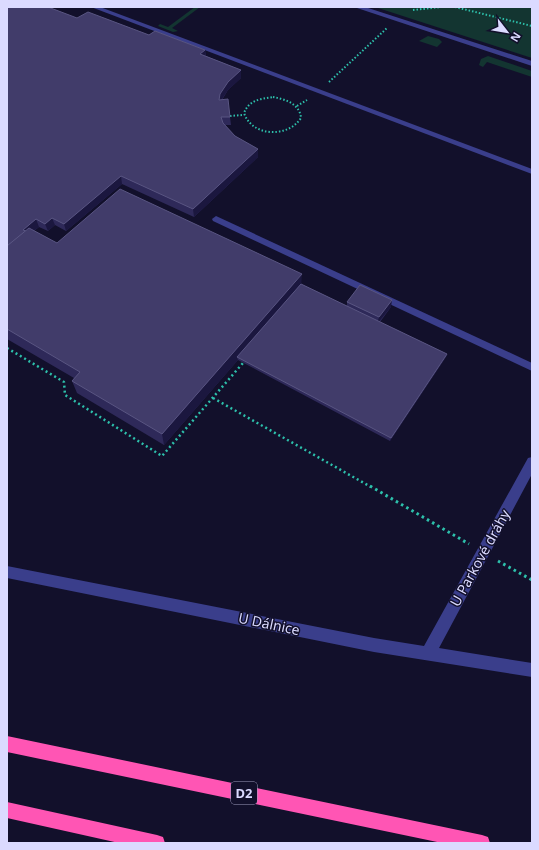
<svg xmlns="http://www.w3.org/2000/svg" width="539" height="850" font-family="'Noto Sans',sans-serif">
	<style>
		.green { fill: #133531 }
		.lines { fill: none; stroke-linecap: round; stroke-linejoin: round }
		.path-far2 { stroke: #2dc0ab; stroke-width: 2; stroke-dasharray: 1.5 2; stroke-linecap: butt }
		.path-far1 { stroke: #2dc0ab; stroke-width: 2.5; stroke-dasharray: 2 3; stroke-linecap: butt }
		.path { stroke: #2dc0ab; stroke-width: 3; stroke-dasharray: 2.5 3.5; stroke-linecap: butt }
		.lane { fill: #3a3e8b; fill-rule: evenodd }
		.street { fill: #3a3e8b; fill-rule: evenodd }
		.highway { fill: #ff55b4; fill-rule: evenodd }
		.wall { fill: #2e2959 }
		.shaded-wall { fill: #1b173f }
		.building { fill: #413c6a; stroke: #595582 }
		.labels { text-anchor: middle; stroke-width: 3; stroke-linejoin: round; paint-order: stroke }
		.shield { fill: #12102b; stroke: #9f9dbf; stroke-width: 1 }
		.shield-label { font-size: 13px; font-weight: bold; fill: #dbdaff }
		.street-label { font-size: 14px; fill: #dbdaff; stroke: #12102b }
	</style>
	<rect width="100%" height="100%" fill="#12102b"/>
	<g class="green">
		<path d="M 195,7 L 200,7 L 172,28 L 178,31 L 173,32 L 158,26 L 160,24 L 168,27 Z"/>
		<path d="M 375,7 L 532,7 L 532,58 Z"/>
		<path d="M 428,36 L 439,39 L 442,42 L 437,47 L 419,41 Z"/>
		<path d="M 488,56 L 532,71 L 532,77 L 487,62 L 483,67 L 479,65 L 481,59 Z"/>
	</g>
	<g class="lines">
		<g class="path-far2">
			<path d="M 455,7 L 532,26"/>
			<path d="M 413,10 L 441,7"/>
			<path d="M 329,82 L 387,28"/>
			<path d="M 273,97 C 285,99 300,104 301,118 C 288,138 252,137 244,113 C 249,100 260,99 273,97 Z"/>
			<path d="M 297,106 L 307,100"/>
			<path d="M 230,116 L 243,115"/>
		</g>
		<g class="path-far1">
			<path d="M 7,348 L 64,382 L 65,395 L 162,456 L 243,363"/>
			<path d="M 213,398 L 371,487"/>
		</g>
		<g class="path">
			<path d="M 370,486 L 469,544"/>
			<path d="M 498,561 L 532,580"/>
		</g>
		<g class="lane">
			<path d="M 91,7 L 100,7 L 532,169 L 532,174 Z"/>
			<path d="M 216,216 L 532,363 L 532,371 L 213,221 L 212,219 Z"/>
		</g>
		<g class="street">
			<path d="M 354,7 L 365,7 L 532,61 L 532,66 Z"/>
			<path d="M 532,457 L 532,474 L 439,648 L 532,663 L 532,677 L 374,652 L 7,578 L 7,566 L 374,638 L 424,646 L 528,458 Z"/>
		</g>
		<g class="highway">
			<path d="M 7,736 L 482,835 L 488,837 L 490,843 L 442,843 L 7,752 Z"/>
			<path d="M 7,802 L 157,835 L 163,837 L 165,843 L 119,843 L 7,818 Z"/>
		</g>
	</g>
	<path class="wall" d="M 7,7 L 77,18 L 149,35 L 205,50 L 206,56 L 241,70 L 241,78 L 228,90 L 222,100 L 230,117 L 231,125 L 225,125 L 235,136 L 258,157 L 194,217 L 122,184 L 66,231 L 55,225 L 48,231 L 39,227 L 34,231 L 57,243 L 301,284 L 347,306 L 347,302 L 391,307 L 380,322 L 447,354 L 446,357 L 390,441 L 238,360 L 164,445 L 77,393 L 72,381 L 74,378 L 7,339 Z"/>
	<g class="shaded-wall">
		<path d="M 205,50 L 206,58 L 200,54 Z"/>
		<path d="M 241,70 L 241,78 L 228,90 L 220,102 L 219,100 L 220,94 L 228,82 Z"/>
		<path d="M 258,149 L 258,157 L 194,217 L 193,209 Z"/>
		<path d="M 121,176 L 122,184 L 66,231 L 64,224 Z"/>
		<path d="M 52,218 L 55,225 L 48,231 L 45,224 Z"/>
		<path d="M 36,219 L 39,227 L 25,237 L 23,230 Z"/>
		<path d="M 302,274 L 301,288 L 237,357 L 238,360 L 164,445 L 162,434 Z"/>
		<path d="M 392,300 L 391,307 L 377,324 L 379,317 Z"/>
		<path d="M 447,354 L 446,357 L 390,441 L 391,438 Z"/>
	</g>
	<g class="building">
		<path d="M 7,7 L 48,7 L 77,18 L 88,12 L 149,35 L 155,31 L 205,50 L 200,54 L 241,70 L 228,82 L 220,94 L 219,100 L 228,99 L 230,117 L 221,117 L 223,123 L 235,136 L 258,149 L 193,209 L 121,176 L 64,224 L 52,218 L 45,224 L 36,219 L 23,230 L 26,231 L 7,246 Z"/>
		<path d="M 120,189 L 302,274 L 162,434 L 72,381 L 80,372 L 7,329 L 7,246 L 29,228 L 57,243 Z"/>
		<path d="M 301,284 L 447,354 L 391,438 L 237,357 Z"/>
		<path d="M 360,285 L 392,300 L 379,317 L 347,302 Z"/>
	</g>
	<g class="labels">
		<rect class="shield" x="231" y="782" width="26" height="22" rx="3"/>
		<g class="shield-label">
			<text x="244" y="798">D2</text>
		</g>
		<g class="street-label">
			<text transform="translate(480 558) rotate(-61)" y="5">U Parkové dráhy</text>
			<text transform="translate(269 624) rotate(12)" y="5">U Dálnice</text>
		</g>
	</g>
	<rect width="539" height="850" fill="none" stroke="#dbdaff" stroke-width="16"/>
	<g transform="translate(507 32) rotate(121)" stroke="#12102b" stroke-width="3" paint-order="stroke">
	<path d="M0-3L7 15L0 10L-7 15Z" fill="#dbdaff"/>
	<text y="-6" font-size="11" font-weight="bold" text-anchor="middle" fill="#dbdaff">N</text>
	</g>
</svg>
